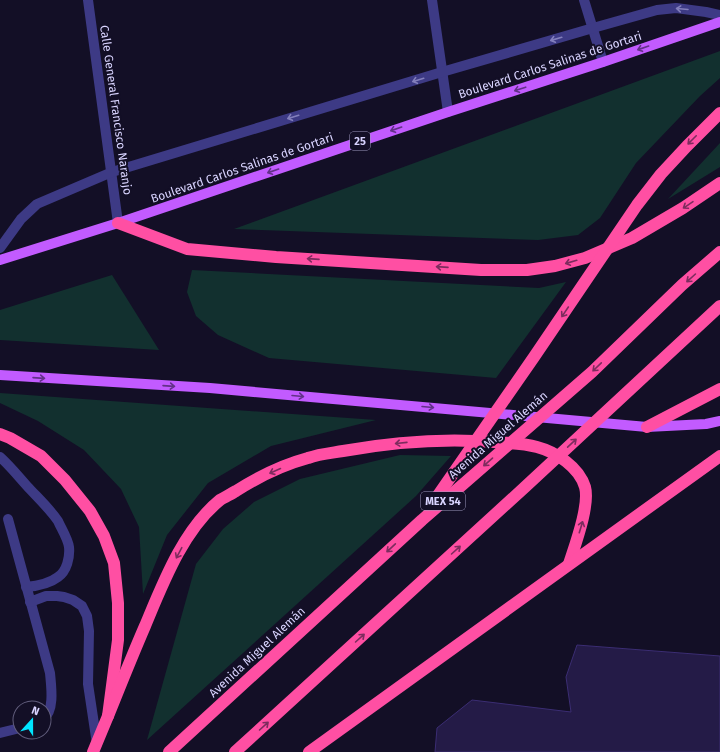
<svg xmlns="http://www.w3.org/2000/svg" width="720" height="752" font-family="'Fira Sans',sans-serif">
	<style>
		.green { fill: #12302f }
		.building { fill: #241b47; stroke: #3b2d73 }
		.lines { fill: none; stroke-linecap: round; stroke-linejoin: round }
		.lane { stroke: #3d3a85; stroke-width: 10 }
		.street { stroke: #3d3a85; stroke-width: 10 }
		.primary { stroke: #c25bff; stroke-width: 10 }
		.highway { stroke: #ff4fa3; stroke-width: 12 }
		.highway-bridge { stroke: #ff4fa3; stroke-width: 12 }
		.oneway { stroke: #837fbc }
		.oneway2 { stroke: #623188 }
		.oneway3 { stroke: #7d2c5e }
		.labels { text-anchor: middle; stroke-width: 4; stroke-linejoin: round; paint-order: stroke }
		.shield { fill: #130f26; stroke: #9e99be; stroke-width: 1 }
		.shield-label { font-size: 11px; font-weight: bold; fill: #d9d4ff }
		.street-label { font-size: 12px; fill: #d9d4ff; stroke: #130f26 }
	</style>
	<rect width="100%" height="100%" fill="#130f26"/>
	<g class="green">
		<path d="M 720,51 L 720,78 L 700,96 L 636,163 L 600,218 L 578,235 L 538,240 L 234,229 Z"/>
		<path d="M 720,143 L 720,167 L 668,199 Z"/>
		<path d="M 192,270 L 539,288 L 566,282 L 496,378 L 269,358 L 218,335 L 196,316 L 187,292 Z"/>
		<path d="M 112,275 L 159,350 L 0,340 L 0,310 Z"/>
		<path d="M 0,393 L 376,420 L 271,446 L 208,483 L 167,535 L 143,594 L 139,527 L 121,489 L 84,450 L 38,421 L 0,403 Z"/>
		<path d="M 400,455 L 451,456 L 416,496 L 147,740 L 196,564 L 223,529 L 254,502 L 300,479 Z"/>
	</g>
	<path class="building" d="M 577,645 L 720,656 L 720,752 L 435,752 L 437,728 L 472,700 L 571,712 L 566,677 Z"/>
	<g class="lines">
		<g class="lane">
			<path d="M 584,0 L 603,62"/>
			<path d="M 0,457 C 10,466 18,476 27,486 C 38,498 49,508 58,521 C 61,528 68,539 69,547 C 70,557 67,571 58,577 C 49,584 37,586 26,587"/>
			<path d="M 8,519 L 50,673 C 51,685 55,710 44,718"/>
			<path d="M 30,602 L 46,596 L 57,596 L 64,597 L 73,600 L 82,606 L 87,616 L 89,631 L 88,684 L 97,744"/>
			<path d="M 0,733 L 20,728"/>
		</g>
		<g class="street">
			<path d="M 88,0 L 118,223"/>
			<path d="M 432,0 L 448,112"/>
			<path d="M 0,248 L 21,219 L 37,204 L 112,172 L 442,72 L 593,28 L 657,10 L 676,8 L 706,12 L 720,15"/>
		</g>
		<g class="primary">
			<path d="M 0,260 L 118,223 L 448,112 L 603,62 L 720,22"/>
			<path d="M 0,375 L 210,388 L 647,427 L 706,424 L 720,421"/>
		</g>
		<g class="highway">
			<path d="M 118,223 L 187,249 L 276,257 L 481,270 L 527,270 L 555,266 L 585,258 L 632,238 L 683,208 L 720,183"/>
			<path d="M 647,427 L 720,389"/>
			<path d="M 0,434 L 10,438 L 41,456 L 65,480 L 90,511 L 104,536 L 114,563 L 118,603 L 118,640 L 108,716 L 93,752"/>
			<path d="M 108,716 C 120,686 132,656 145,626 C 163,583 183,530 220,500 C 225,497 231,494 236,491 C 258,477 282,465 308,458 C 319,454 331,453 343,451 C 393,442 443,438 494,442 C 508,443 523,443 537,447 C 556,452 579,467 585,487 C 590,505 575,545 569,564"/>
			<path d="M 309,752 L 720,456"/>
		</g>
		<g class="highway-bridge">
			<path d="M 432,504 L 534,357 L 637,205 L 661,174 L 687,146 L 720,113"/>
			<path d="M 169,752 L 422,520 L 592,372 L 682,285 L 720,252"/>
			<path d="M 235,752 L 525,487 L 720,306"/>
		</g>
	</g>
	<defs><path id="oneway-shaft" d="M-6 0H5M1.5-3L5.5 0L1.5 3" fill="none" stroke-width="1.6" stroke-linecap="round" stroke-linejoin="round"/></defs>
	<g class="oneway">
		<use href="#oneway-shaft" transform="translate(682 9) rotate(-175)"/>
		<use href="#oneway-shaft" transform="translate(556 39) rotate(164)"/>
		<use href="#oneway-shaft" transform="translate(418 80) rotate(163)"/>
		<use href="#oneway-shaft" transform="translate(293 117) rotate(163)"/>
	</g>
	<g class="oneway2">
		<use href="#oneway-shaft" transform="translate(643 48) rotate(161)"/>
		<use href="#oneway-shaft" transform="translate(520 89) rotate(162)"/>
		<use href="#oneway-shaft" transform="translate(396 129) rotate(161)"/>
		<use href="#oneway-shaft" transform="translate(273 171) rotate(161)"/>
		<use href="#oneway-shaft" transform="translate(39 378) rotate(4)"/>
		<use href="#oneway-shaft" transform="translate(169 386) rotate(4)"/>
		<use href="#oneway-shaft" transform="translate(298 396) rotate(5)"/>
		<use href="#oneway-shaft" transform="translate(428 407) rotate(5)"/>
	</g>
	<g class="oneway3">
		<use href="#oneway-shaft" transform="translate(692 140) rotate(135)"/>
		<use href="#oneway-shaft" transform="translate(688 205) rotate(146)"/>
		<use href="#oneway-shaft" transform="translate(313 259) rotate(-176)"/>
		<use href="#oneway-shaft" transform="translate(571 262) rotate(164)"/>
		<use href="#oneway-shaft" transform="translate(442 267) rotate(-176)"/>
		<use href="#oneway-shaft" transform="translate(691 278) rotate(138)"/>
		<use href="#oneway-shaft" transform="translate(565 312) rotate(124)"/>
		<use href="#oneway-shaft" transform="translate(597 367) rotate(136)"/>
		<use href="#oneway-shaft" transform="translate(401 443) rotate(174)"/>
		<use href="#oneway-shaft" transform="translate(572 443) rotate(-43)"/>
		<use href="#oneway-shaft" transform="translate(488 462) rotate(139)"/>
		<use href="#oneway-shaft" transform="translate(275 471) rotate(156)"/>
		<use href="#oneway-shaft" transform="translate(581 527) rotate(-73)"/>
		<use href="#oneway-shaft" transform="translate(391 548) rotate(137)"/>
		<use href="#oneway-shaft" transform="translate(456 550) rotate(-42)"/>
		<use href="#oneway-shaft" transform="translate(179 553) rotate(118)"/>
		<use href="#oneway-shaft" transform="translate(360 638) rotate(-42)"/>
		<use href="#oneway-shaft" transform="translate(264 726) rotate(-42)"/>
	</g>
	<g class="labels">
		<g class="shield">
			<rect x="350" y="132" width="20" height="18" rx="3"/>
			<rect x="421" y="492" width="44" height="18" rx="3"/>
		</g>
		<g class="shield-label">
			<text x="360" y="145">25</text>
			<text x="443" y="505">MEX 54</text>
		</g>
		<g class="street-label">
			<text transform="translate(550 65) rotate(-18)" y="4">Boulevard Carlos Salinas de Gortari</text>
			<text transform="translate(116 110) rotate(82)" y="4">Calle General Francisco Naranjo</text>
			<text transform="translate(242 168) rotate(-19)" y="4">Boulevard Carlos Salinas de Gortari</text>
			<text transform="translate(498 435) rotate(-41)" y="4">Avenida Miguel Alemán</text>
			<text transform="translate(257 652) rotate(-43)" y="4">Avenida Miguel Alemán</text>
		</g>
	</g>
	<g transform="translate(32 720) rotate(21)"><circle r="19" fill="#130f26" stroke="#625e7d"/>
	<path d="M0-3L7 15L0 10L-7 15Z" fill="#00e5ff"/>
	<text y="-6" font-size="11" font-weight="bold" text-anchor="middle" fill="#d9d4ff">N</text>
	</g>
</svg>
